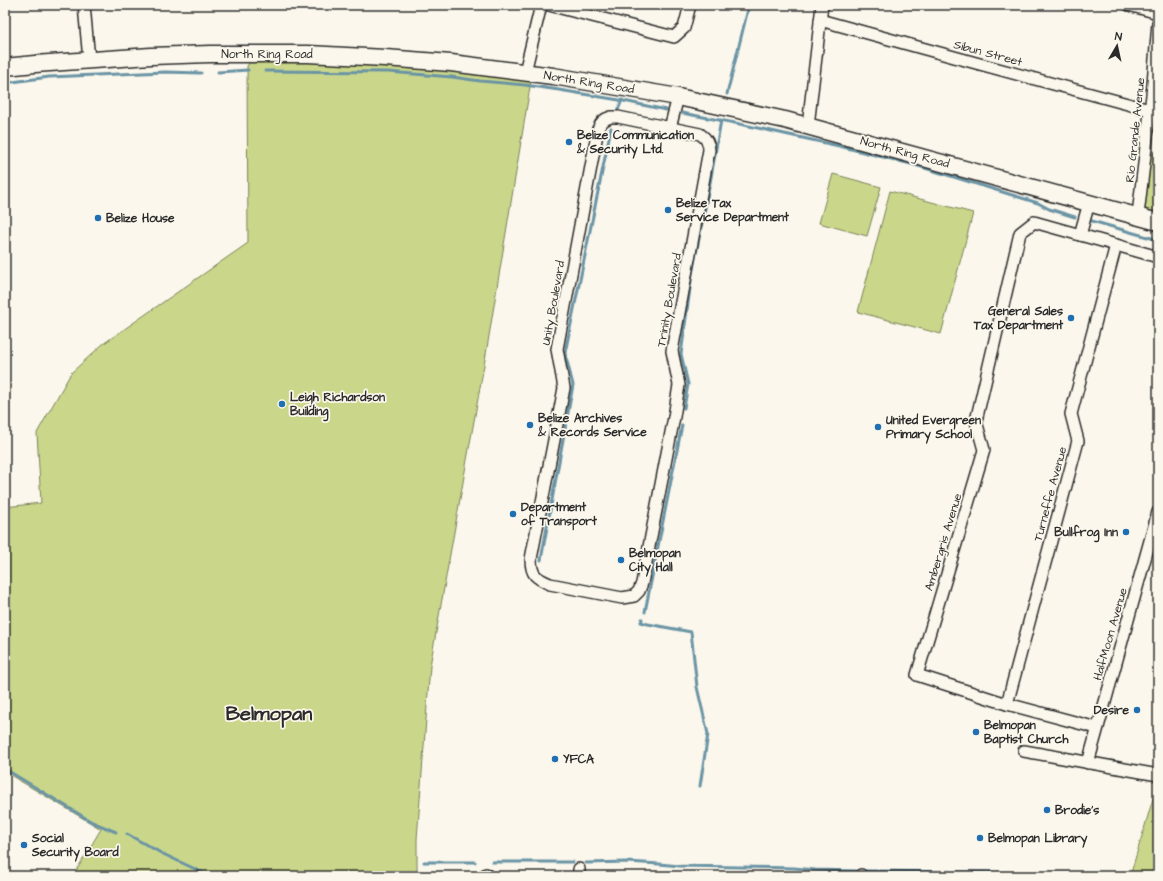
<svg xmlns="http://www.w3.org/2000/svg" width="1163" height="881" font-family="'Architects Daughter',sans-serif">
	<style>
		.green { fill: #cad78a; stroke: #7a815a }
		.lines { fill: none; stroke-linecap: round; stroke-linejoin: round }
		.stream { stroke: #6a94a5; stroke-width: 3 }
		.street-casing { stroke: #2b2b2b; stroke-width: 14 }
		.secondary-casing { stroke: #2b2b2b; stroke-width: 19 }
		.street { stroke: #fbf7ec; stroke-width: 11 }
		.secondary { stroke: #fbf7ec; stroke-width: 16 }
		.poi-dot { fill: #1f6fb2; stroke: #fbf7ec; stroke-width: 1.5 }
		.labels { text-anchor: middle; stroke-width: 3.5; stroke-linejoin: round; paint-order: stroke }
		.street-label { font-size: 12px; fill: #2b2b2b; stroke: #fbf7ec }
		.poi-label { font-size: 12px; font-weight: bold; fill: #2b2b2b; stroke: #fbf7ec; text-anchor: start }
		.town-label { font-size: 20px; font-weight: bold; fill: #2b2b2b; stroke: #fbf7ec }
	</style>
	<rect width="100%" height="100%" fill="#fbf7ec"/>
	<filter id="ink" filterUnits="userSpaceOnUse"><feTurbulence type="fractalNoise" baseFrequency=".025" numOctaves="2"/><feDisplacementMap in="SourceGraphic" scale="8" xChannelSelector="R" yChannelSelector="G"/><feConvolveMatrix kernelMatrix="1 2 1 2 8 2 1 2 1" color-interpolation-filters="sRGB"/></filter>
	<g filter="url(#ink)">
		<g class="green">
			<path d="M 256,54 L 385,58 L 531,81 L 486,354 L 430,666 L 417,839 L 417,876 L 73,876 L 101,829 L 5,772 L 5,507 L 41,503 L 37,433 L 71,373 L 103,344 L 248,243 L 247,66 Z"/>
			<path d="M 1148,153 L 1158,155 L 1158,219 L 1145,208 Z"/>
			<path d="M 833,174 L 881,187 L 867,236 L 819,223 Z"/>
			<path d="M 890,191 L 973,213 L 941,334 L 858,312 Z"/>
			<path d="M 1158,782 L 1158,876 L 1130,876 Z"/>
		</g>
		<g class="lines">
			<g class="stream">
				<path d="M 265,71 L 388,72 L 452,77 L 480,81 L 525,85 L 559,90 L 619,100 L 666,110"/>
				<path d="M 218,72 L 248,70"/>
				<path d="M 5,83 L 49,77 L 165,72 L 201,73"/>
				<path d="M 727,94 L 749,5"/>
				<path d="M 618,110 L 622,100"/>
				<path d="M 682,113 L 735,123 L 839,146 L 915,165 L 1038,203 L 1049,209 L 1075,217"/>
				<path d="M 1092,221 L 1158,240"/>
				<path d="M 684,408 L 688,384 L 681,354 L 692,274 L 710,183 L 721,120"/>
				<path d="M 541,560 L 573,385 L 565,353 L 611,128"/>
				<path d="M 645,612 L 682,425"/>
				<path d="M 642,619 L 641,622 L 648,624 L 691,632 L 697,687 L 708,734 L 700,786"/>
				<path d="M 5,769 L 92,822 L 116,832"/>
				<path d="M 127,834 L 161,853 L 210,876"/>
				<path d="M 424,862 L 475,862"/>
				<path d="M 492,862 L 573,862"/>
				<path d="M 586,863 L 628,862 L 659,864 L 680,866 L 794,868 L 815,870 L 855,871"/>
				<path d="M 866,871 L 951,872"/>
				<path d="M 955,872 L 1032,873"/>
				<path d="M 1043,873 L 1089,874 L 1158,874"/>
			</g>
			<defs>
				<g id="street">
					<path d="M 84,5 L 89,60"/>
					<path d="M 549,5 L 674,37 L 684,28 L 690,5"/>
					<path d="M 1129,5 L 1158,13"/>
					<path d="M 820,20 L 976,63 L 1150,110"/>
					<path d="M 525,72 L 541,5"/>
					<path d="M 611,117 L 618,117 L 700,134 C 706,138 709,142 709,150 L 672,351 L 679,385 L 674,417 L 642,583 L 639,591 L 634,596 L 622,598 L 550,584 C 536,578 531,575 531,559 L 564,388 L 557,349 L 598,129 C 601,122 604,119 611,117 Z"/>
					<path d="M 808,126 L 822,5"/>
					<path d="M 670,128 L 678,97"/>
					<path d="M 1138,215 L 1152,95 L 1158,23"/>
					<path d="M 1080,235 L 1089,203"/>
					<path d="M 1007,704 L 1078,441 L 1071,414 L 1116,245"/>
					<path d="M 1097,728 L 1007,704 L 917,675 L 984,450 L 976,421 L 1020,233 L 1034,222 L 1116,245 L 1158,257"/>
					<path d="M 1024,751 L 1158,775"/>
					<path d="M 1088,763 L 1158,512"/>
					<path d="M 861,875 L 861,876"/>
					<path d="M 486,876 L 486,874"/>
					<path d="M 579,876 L 579,869"/>
				</g>
				<path id="secondary" d="M 5,67 L 35,64 L 151,56 L 210,54 L 308,54 L 385,58 L 451,63 L 553,76 L 678,97 L 785,120 L 1158,222"/>
			</defs>
			<use href="#street" class="street-casing"/>
			<use href="#secondary" class="secondary-casing"/>
			<use href="#street" class="street"/>
			<use href="#secondary" class="secondary"/>
		</g>
	</g>
	<g class="poi-dot">
		<circle cx="569" cy="142" r="4"/>
		<circle cx="668" cy="210" r="4"/>
		<circle cx="98" cy="218" r="4"/>
		<circle cx="1071" cy="318" r="4"/>
		<circle cx="282" cy="404" r="4"/>
		<circle cx="530" cy="425" r="4"/>
		<circle cx="878" cy="427" r="4"/>
		<circle cx="513" cy="514" r="4"/>
		<circle cx="1126" cy="532" r="4"/>
		<circle cx="621" cy="560" r="4"/>
		<circle cx="1137" cy="710" r="4"/>
		<circle cx="976" cy="732" r="4"/>
		<circle cx="555" cy="759" r="4"/>
		<circle cx="1047" cy="810" r="4"/>
		<circle cx="980" cy="838" r="4"/>
		<circle cx="24" cy="845" r="4"/>
	</g>
	<g class="labels">
		<g class="street-label">
			<text transform="translate(988 53) rotate(15)" y="4">Sibun Street</text>
			<text x="267" y="58">North Ring Road</text>
			<text transform="translate(589 82) rotate(9)" y="4">North Ring Road</text>
			<text transform="translate(1135 130) rotate(-84)" y="4">Rio Grande Avenue</text>
			<text transform="translate(905 152) rotate(15)" y="4">North Ring Road</text>
			<text transform="translate(669 300) rotate(-80)" y="4">Trinity Boulevard</text>
			<text transform="translate(553 303) rotate(-80)" y="4">Unity Boulevard</text>
			<text transform="translate(1050 494) rotate(-75)" y="4">Turneffe Avenue</text>
			<text transform="translate(943 542) rotate(-73)" y="4">Ambergris Avenue</text>
			<text transform="translate(1110 634) rotate(-74)" y="4">HalfMoon Avenue</text>
		</g>
		<g class="poi-label">
			<text x="577" y="139">Belize Communication<tspan x="577" dy="14">&amp; Security Ltd.</tspan></text>
			<text x="676" y="207">Belize Tax<tspan x="676" dy="14">Service Department</tspan></text>
			<text x="106" y="222">Belize House</text>
			<text x="1063" y="315" text-anchor="end">General Sales<tspan x="1063" dy="14">Tax Department</tspan></text>
			<text x="290" y="401">Leigh Richardson<tspan x="290" dy="14">Building</tspan></text>
			<text x="538" y="422">Belize Archives<tspan x="538" dy="14">&amp; Records Service</tspan></text>
			<text x="886" y="424">United Evergreen<tspan x="886" dy="14">Primary School</tspan></text>
			<text x="521" y="511">Department<tspan x="521" dy="14">of Transport</tspan></text>
			<text x="1118" y="536" text-anchor="end">Bullfrog Inn</text>
			<text x="629" y="557">Belmopan<tspan x="629" dy="14">City Hall</tspan></text>
			<text x="1129" y="714" text-anchor="end">Desire</text>
			<text x="984" y="729">Belmopan<tspan x="984" dy="14">Baptist Church</tspan></text>
			<text x="563" y="763">YFCA</text>
			<text x="1055" y="814">Brodie's</text>
			<text x="32" y="842">Social<tspan x="32" dy="14">Security Board</tspan></text>
			<text x="988" y="842">Belmopan Library</text>
		</g>
		<g class="town-label">
			<text x="269" y="720">Belmopan</text>
		</g>
	</g>
	<rect width="1163" height="881" fill="none" stroke="#fbf7ec" stroke-width="20"/>
	<rect x="10" y="10" width="1143" height="861" fill="none" stroke="#2b2b2b" stroke-width="1.5" filter="url(#ink)"/>
	<g transform="translate(1117 46) rotate(9)" stroke="#fbf7ec" stroke-width="3" paint-order="stroke">
	<path d="M0-3L7 15L0 10L-7 15Z" fill="#2b2b2b"/>
	<text y="-6" font-size="11" font-weight="bold" text-anchor="middle" fill="#2b2b2b">N</text>
	</g>
</svg>
